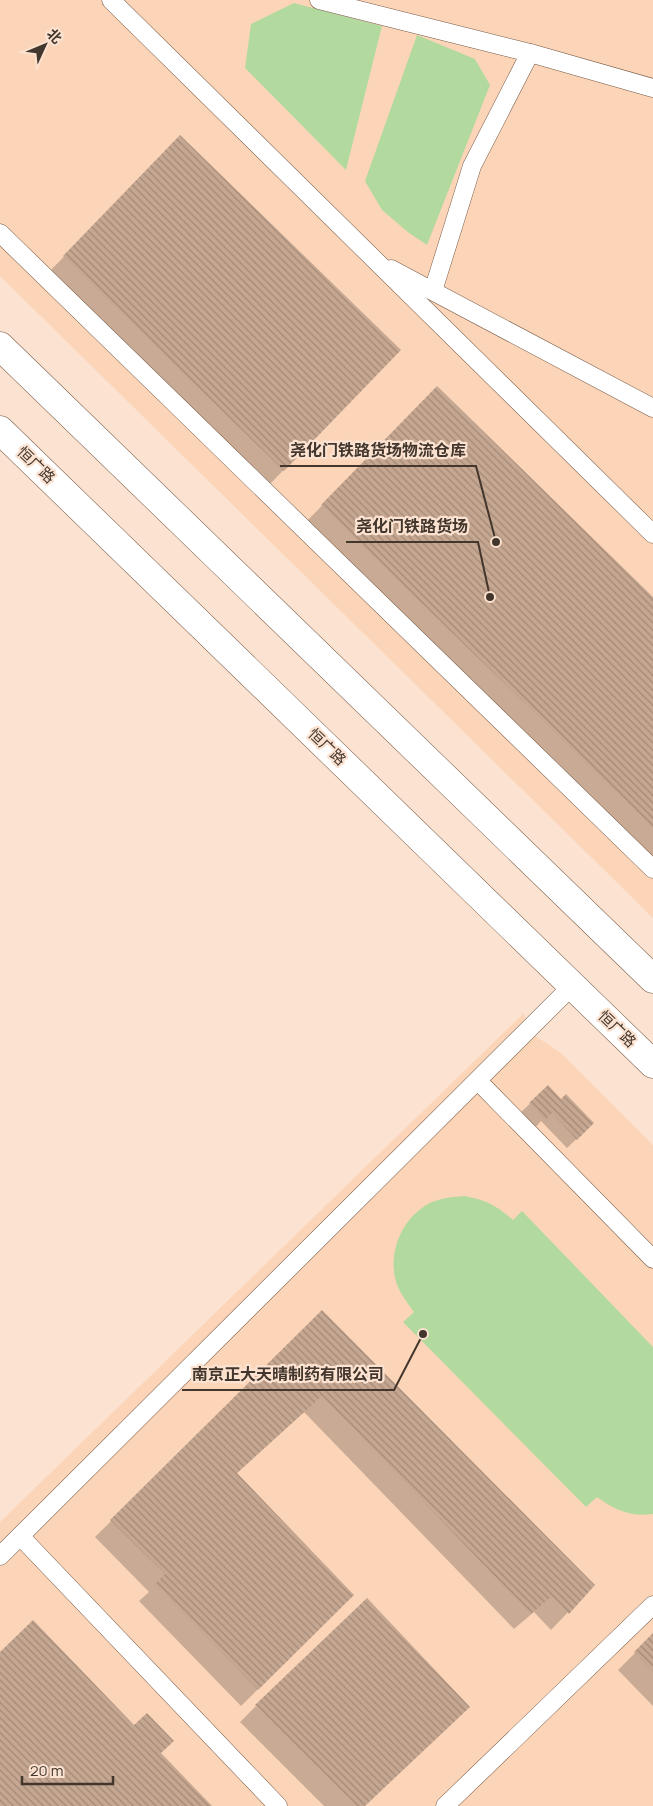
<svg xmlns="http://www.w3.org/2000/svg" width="653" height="1806" font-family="Manrope,'Noto Sans SC',sans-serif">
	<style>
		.built { fill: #fcd5b9 }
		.green { fill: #b3da9e }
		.shadow { fill: #0003 }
		.building { fill: url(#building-back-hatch) }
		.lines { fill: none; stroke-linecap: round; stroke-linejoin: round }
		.lane-casing { stroke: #755945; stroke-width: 19 }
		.secondary-casing { stroke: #755945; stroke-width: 29 }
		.lane { stroke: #fff; stroke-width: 18 }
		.secondary { stroke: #fff; stroke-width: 28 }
		.labels { text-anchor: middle; stroke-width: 4.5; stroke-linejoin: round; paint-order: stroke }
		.street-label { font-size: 15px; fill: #42362d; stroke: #fce2d0 }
		.leader { fill: none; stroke: #42362d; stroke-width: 2 }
		.callout-dot { fill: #42362d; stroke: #fce2d0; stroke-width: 2 }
		.callout-label { font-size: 16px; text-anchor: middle; font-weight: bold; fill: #42362d; stroke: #fce2d0; stroke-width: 4.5; stroke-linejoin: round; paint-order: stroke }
	</style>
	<defs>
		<pattern id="building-back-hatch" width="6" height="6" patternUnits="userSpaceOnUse" patternTransform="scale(1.25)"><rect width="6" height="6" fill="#c6a791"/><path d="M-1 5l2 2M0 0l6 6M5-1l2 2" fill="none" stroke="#a28977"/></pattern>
	</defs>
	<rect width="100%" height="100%" fill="#fce2d0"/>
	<g class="built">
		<path d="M 0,0 L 653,0 L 653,918 L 0,276 Z"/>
		<path d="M 524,1013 L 528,1031 L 561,1053 L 653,1145 L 653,1806 L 0,1806 L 0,1522 Z"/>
	</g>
	<g class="green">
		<path d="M 294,3 L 382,26 L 346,170 L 245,68 L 251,24 Z"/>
		<path d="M 417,35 L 475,59 L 490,85 L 427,245 L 409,233 L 382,210 L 365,181 Z"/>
		<path d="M 464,1196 C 486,1200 496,1205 513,1220 L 522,1211 L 653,1347 L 653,1514 C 630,1517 615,1510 597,1497 L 586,1507 L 403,1322 L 414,1312 C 406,1301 398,1291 395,1278 C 389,1249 403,1217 430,1203 C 441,1198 452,1197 464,1196 Z"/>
	</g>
	<g class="shadow">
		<path d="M 180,137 L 301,452 L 270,484 L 50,271 Z"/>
		<path d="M 437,388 L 653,598 L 653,861 L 306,522 Z"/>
		<path d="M 548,1087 L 561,1101 L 593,1123 L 567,1148 L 541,1121 L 535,1128 L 520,1113 Z"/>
		<path d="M 322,1312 L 594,1585 L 551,1630 L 534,1612 L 514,1629 L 304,1412 L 236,1474 L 353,1595 L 241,1706 L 139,1601 L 149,1592 L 95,1537 Z"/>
		<path d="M 653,1635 L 653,1706 L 618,1670 Z"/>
		<path d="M 256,1706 L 364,1806 L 324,1806 L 240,1722 Z"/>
	</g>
	<g class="building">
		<path d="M 180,135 L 401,350 L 284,471 L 63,256 Z"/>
		<path d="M 437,386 L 653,597 L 653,828 L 321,505 Z"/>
		<path d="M 548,1085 L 561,1099 L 566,1094 L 594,1123 L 577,1140 L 552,1113 L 545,1120 L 529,1103 Z"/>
		<path d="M 322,1310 L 595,1585 L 569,1614 L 552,1596 L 531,1614 L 322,1396 L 237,1473 L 354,1595 L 258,1690 L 155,1584 L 165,1574 L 110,1520 Z"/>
		<path d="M 367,1598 L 470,1707 L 365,1806 L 357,1806 L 255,1705 Z"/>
		<path d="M 33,1620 L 134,1725 L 147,1713 L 174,1741 L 161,1753 L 212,1806 L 0,1806 L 0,1652 Z"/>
		<path d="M 653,1633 L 653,1672 L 634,1652 Z"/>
	</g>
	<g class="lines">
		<defs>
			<g id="lane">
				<path d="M 111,0 L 653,534"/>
				<path d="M 319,0 L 530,53 L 653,88"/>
				<path d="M 0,233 L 653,869"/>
				<path d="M 391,269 L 653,408"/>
				<path d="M 433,291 L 472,166 L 530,53"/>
				<path d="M 478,1081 L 653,1259"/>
				<path d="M 20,1536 L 278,1806"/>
				<path d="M 0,1556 L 573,985"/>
				<path d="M 445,1806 L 653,1605"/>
			</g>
			<g id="secondary">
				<path d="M 0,346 L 653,979"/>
				<path d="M 0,430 L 653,1064"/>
			</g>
		</defs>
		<use href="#lane" class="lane-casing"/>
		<use href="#secondary" class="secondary-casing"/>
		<use href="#lane" class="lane"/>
		<use href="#secondary" class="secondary"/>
	</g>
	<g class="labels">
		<g class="street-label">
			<text transform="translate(36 465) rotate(44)" y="5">恒广路</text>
			<text transform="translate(327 747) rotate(44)" y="5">恒广路</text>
			<text transform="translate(617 1029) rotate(44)" y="5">恒广路</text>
		</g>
	</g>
	<path class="leader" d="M496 542L476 466H280M490 597L478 542H346M423 1334L394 1390H182"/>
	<g class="callout-dot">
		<circle cx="496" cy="542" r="5"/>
		<circle cx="490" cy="597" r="5"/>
		<circle cx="423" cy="1334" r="5"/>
	</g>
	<g class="callout-label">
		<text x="378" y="456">尧化门铁路货场物流仓库</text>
		<text x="412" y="532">尧化门铁路货场</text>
		<text x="288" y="1380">南京正大天晴制药有限公司</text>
	</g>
	<g transform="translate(45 45) rotate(46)" stroke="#fce2d0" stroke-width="4" paint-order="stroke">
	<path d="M0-4L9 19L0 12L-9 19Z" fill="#42362d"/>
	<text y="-8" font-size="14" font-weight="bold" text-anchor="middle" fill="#42362d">北</text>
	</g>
	<path d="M22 1776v8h91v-8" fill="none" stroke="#42362d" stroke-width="2.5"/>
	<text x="30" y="1776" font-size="15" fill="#42362d" stroke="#fce2d0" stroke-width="4" paint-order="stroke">20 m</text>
</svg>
